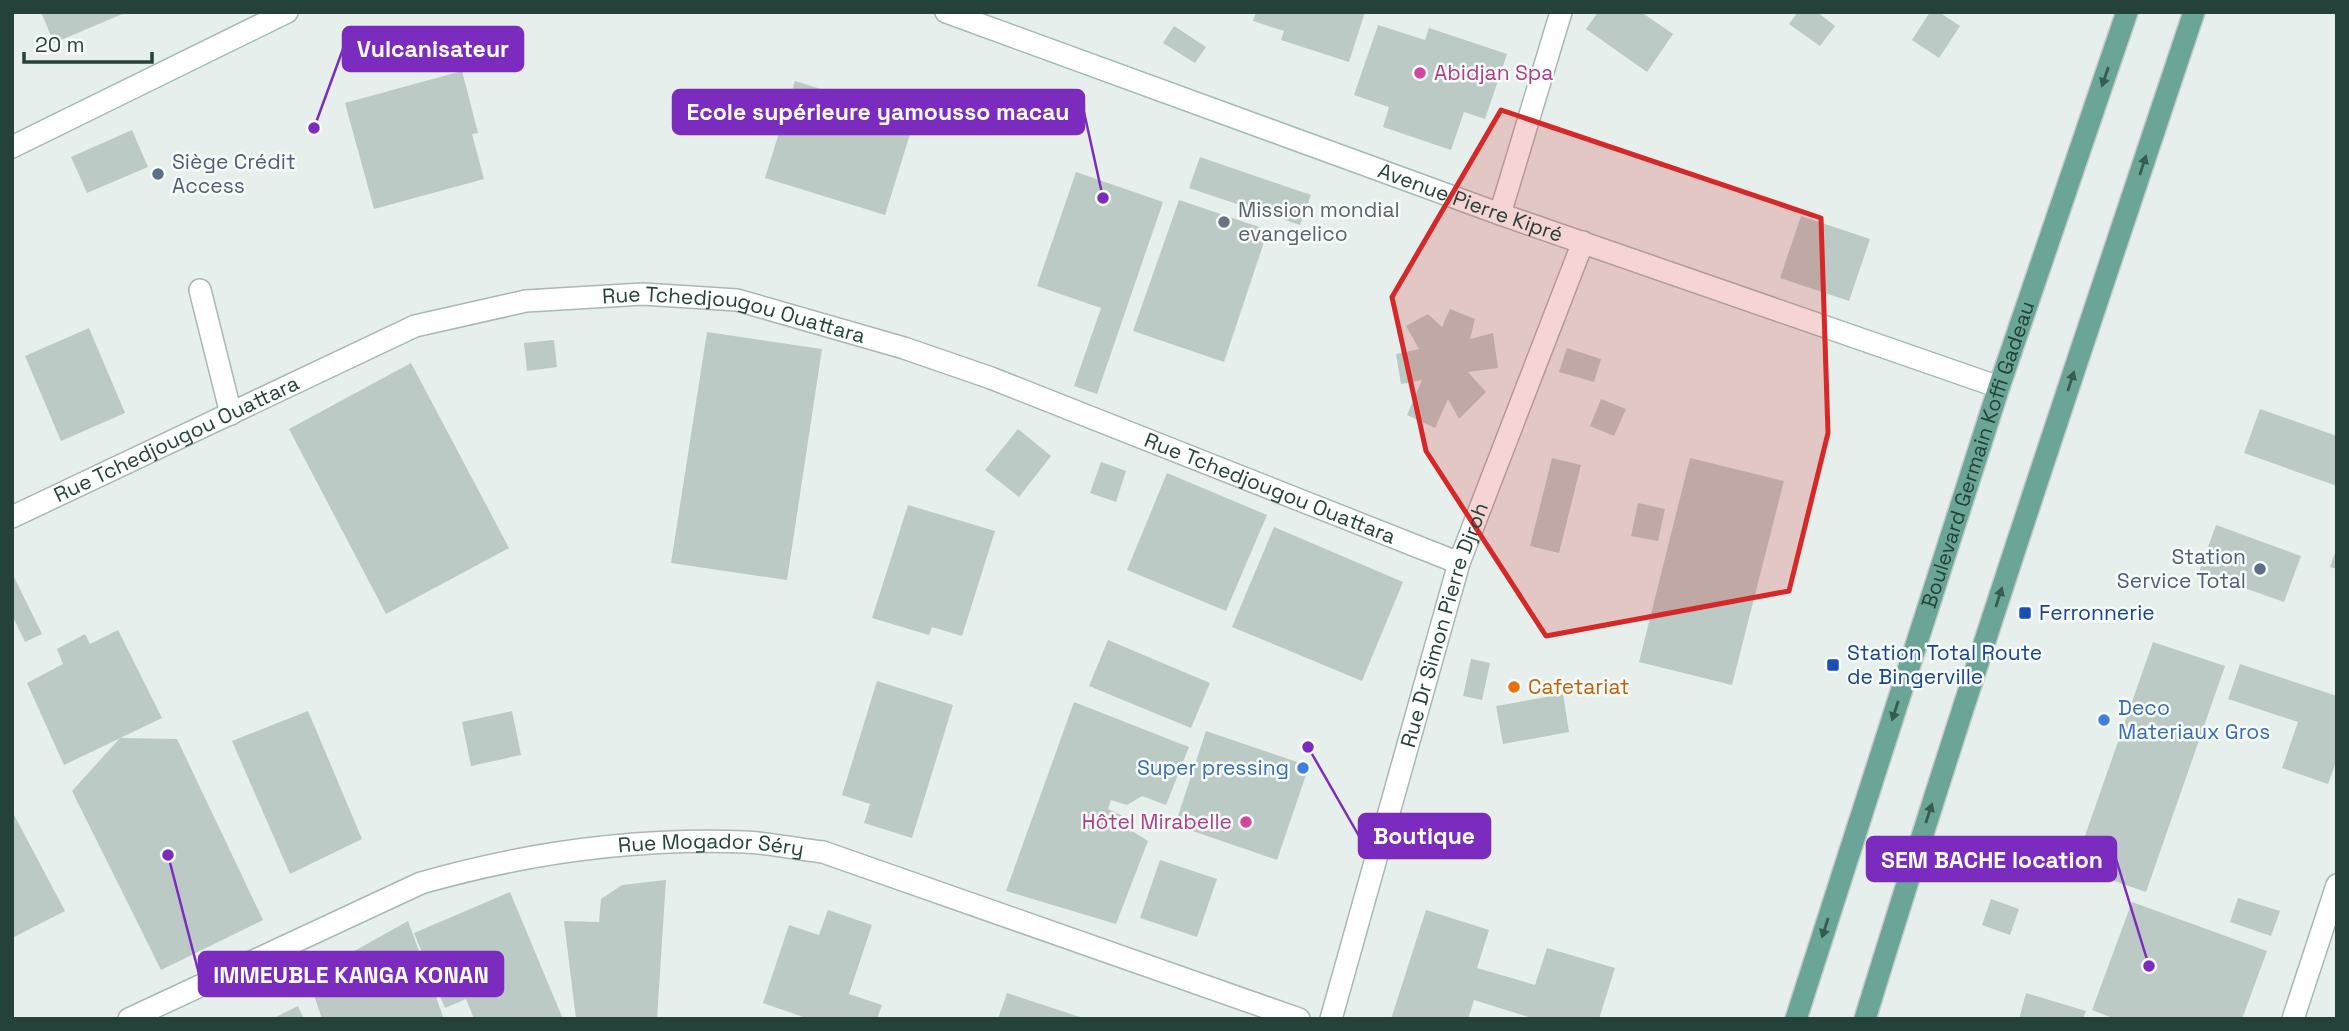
<svg xmlns="http://www.w3.org/2000/svg" width="2349" height="1031" font-family="'Space Grotesk',sans-serif">
	<style>
		.building { fill: #bbcac4 }
		.lines { fill: none; stroke-linecap: round; stroke-linejoin: round }
		.lane-casing { stroke: #a8b8b2; stroke-width: 24 }
		.street-casing { stroke: #a8b8b2; stroke-width: 24 }
		.secondary-casing { stroke: #a4bbb3; stroke-width: 24 }
		.primary-casing { stroke: #c2cac8; stroke-width: 24 }
		.lane { stroke: #fff; stroke-width: 21 }
		.street { stroke: #fff; stroke-width: 21 }
		.secondary { stroke: #fff; stroke-width: 21 }
		.primary { stroke: #6aa597; stroke-width: 21 }
		.oneway { fill: #365b51 }
		.marked { fill: #d62828; fill-opacity: 0.2; stroke: #d62828; stroke-width: 5; stroke-linejoin: round }
		.hotel-dot { fill: #d1479c; stroke: #f7fbf9; stroke-width: 2.5 }
		.service-dot { fill: #5c6f8a; stroke: #f7fbf9; stroke-width: 2.5 }
		.worship-dot { fill: #6b7280; stroke: #f7fbf9; stroke-width: 2.5 }
		.transit-dot { fill: #1a4fb4; stroke: #f7fbf9; stroke-width: 2.5 }
		.food-dot { fill: #e8710a; stroke: #f7fbf9; stroke-width: 2.5 }
		.shop-dot { fill: #3f7fe0; stroke: #f7fbf9; stroke-width: 2.5 }
		.labels { text-anchor: middle; stroke-width: 5; stroke-linejoin: round; paint-order: stroke }
		.hotel-label { font-size: 21px; fill: #b23c85; stroke: #f7fbf9; text-anchor: start }
		.service-label { font-size: 21px; fill: #4e5e75; stroke: #f7fbf9; text-anchor: start }
		.street-label { font-size: 21px; fill: #24423a; stroke: #f7fbf9 }
		.worship-label { font-size: 21px; fill: #5b616d; stroke: #f7fbf9; text-anchor: start }
		.transit-label { font-size: 21px; fill: #164399; stroke: #f7fbf9; text-anchor: start }
		.food-label { font-size: 21px; fill: #c56008; stroke: #f7fbf9; text-anchor: start }
		.shop-label { font-size: 21px; fill: #366cbe; stroke: #f7fbf9; text-anchor: start }
		.leader { fill: none; stroke: #7b2cbf; stroke-width: 2.5 }
		.callout-dot { fill: #7b2cbf; stroke: #f7fbf9; stroke-width: 2.5 }
		.callout { fill: #7b2cbf; stroke: #7b2cbf; stroke-width: 2.5 }
		.callout-label { font-size: 23px; text-anchor: middle; font-weight: bold; fill: #fff }
	</style>
	<rect width="100%" height="100%" fill="#e6efeb"/>
	<g class="building">
		<path d="M 41,12 L 127,12 L 54,43 Z"/>
		<path d="M 1256,12 L 1365,12 L 1349,62 L 1281,40 L 1284,31 L 1253,21 Z"/>
		<path d="M 1598,12 L 1641,12 L 1673,34 L 1647,72 L 1586,29 Z"/>
		<path d="M 1798,12 L 1817,12 L 1835,26 L 1820,46 L 1789,24 Z"/>
		<path d="M 1930,12 L 1939,12 L 1960,26 L 1939,58 L 1912,40 Z"/>
		<path d="M 1378,25 L 1425,40 L 1429,28 L 1507,54 L 1485,119 L 1464,112 L 1451,150 L 1383,127 L 1389,107 L 1354,95 Z"/>
		<path d="M 1174,26 L 1206,47 L 1195,63 L 1163,43 Z"/>
		<path d="M 462,71 L 478,133 L 472,134 L 484,179 L 374,209 L 345,103 Z"/>
		<path d="M 795,81 L 915,118 L 885,215 L 765,178 Z"/>
		<path d="M 132,130 L 148,167 L 87,193 L 71,157 Z"/>
		<path d="M 1200,157 L 1311,195 L 1300,225 L 1189,188 Z"/>
		<path d="M 1076,172 L 1163,202 L 1097,394 L 1074,386 L 1101,308 L 1037,286 Z"/>
		<path d="M 1179,200 L 1268,230 L 1224,362 L 1133,331 Z"/>
		<path d="M 1801,216 L 1870,239 L 1849,301 L 1780,278 Z"/>
		<path d="M 1450,309 L 1475,319 L 1470,339 L 1493,333 L 1498,368 L 1468,372 L 1486,392 L 1459,419 L 1448,399 L 1435,428 L 1407,415 L 1422,380 L 1401,384 L 1396,354 L 1419,349 L 1406,326 L 1428,314 L 1442,327 Z"/>
		<path d="M 89,328 L 125,413 L 61,441 L 25,356 Z"/>
		<path d="M 707,332 L 822,349 L 787,580 L 671,563 Z"/>
		<path d="M 554,340 L 557,367 L 527,371 L 524,343 Z"/>
		<path d="M 1567,348 L 1601,359 L 1594,382 L 1559,372 Z"/>
		<path d="M 411,363 L 509,548 L 386,614 L 289,429 Z"/>
		<path d="M 1601,399 L 1626,409 L 1614,436 L 1590,426 Z"/>
		<path d="M 2260,409 L 2337,436 L 2337,486 L 2244,453 Z"/>
		<path d="M 1018,429 L 1051,456 L 1019,497 L 985,470 Z"/>
		<path d="M 1552,458 L 1581,465 L 1559,553 L 1530,546 Z"/>
		<path d="M 1690,458 L 1784,481 L 1732,685 L 1639,662 Z"/>
		<path d="M 1101,462 L 1126,471 L 1116,502 L 1090,493 Z"/>
		<path d="M 1167,473 L 1267,515 L 1226,611 L 1127,570 Z"/>
		<path d="M 1638,503 L 1665,509 L 1658,541 L 1631,536 Z"/>
		<path d="M 908,505 L 995,531 L 962,636 L 932,627 L 929,635 L 872,618 Z"/>
		<path d="M 2216,525 L 2301,556 L 2284,602 L 2199,572 Z"/>
		<path d="M 1274,527 L 1403,582 L 1362,681 L 1232,627 Z"/>
		<path d="M 2336,550 L 2337,550 L 2337,569 L 2330,567 Z"/>
		<path d="M 12,573 L 42,634 L 25,642 L 12,615 Z"/>
		<path d="M 118,630 L 162,718 L 64,765 L 27,683 L 63,664 L 57,649 L 85,634 L 90,644 Z"/>
		<path d="M 1108,640 L 1210,683 L 1191,728 L 1089,686 Z"/>
		<path d="M 2153,642 L 2225,666 L 2146,892 L 2074,867 Z"/>
		<path d="M 1471,659 L 1490,663 L 1482,700 L 1463,696 Z"/>
		<path d="M 2240,664 L 2337,696 L 2337,759 L 2328,784 L 2282,768 L 2298,722 L 2228,699 Z"/>
		<path d="M 877,681 L 953,705 L 912,838 L 864,823 L 870,804 L 842,795 Z"/>
		<path d="M 1563,694 L 1569,732 L 1503,744 L 1496,706 Z"/>
		<path d="M 1074,702 L 1189,747 L 1166,805 L 1142,796 L 1127,805 L 1111,800 L 1108,809 L 1127,818 L 1127,828 L 1148,841 L 1116,924 L 1006,891 Z"/>
		<path d="M 308,711 L 362,839 L 290,874 L 232,741 Z"/>
		<path d="M 512,711 L 521,755 L 471,766 L 462,722 Z"/>
		<path d="M 1206,731 L 1309,766 L 1277,860 L 1175,825 Z"/>
		<path d="M 120,738 L 177,739 L 263,920 L 161,970 L 72,791 Z"/>
		<path d="M 12,811 L 65,911 L 12,938 Z"/>
		<path d="M 1160,860 L 1217,879 L 1197,937 L 1140,918 Z"/>
		<path d="M 666,880 L 657,1019 L 576,1019 L 564,921 L 599,922 L 601,899 L 622,885 Z"/>
		<path d="M 510,892 L 563,1019 L 474,1019 L 466,999 L 445,1008 L 414,933 Z"/>
		<path d="M 2238,898 L 2280,911 L 2271,936 L 2230,922 Z"/>
		<path d="M 1991,899 L 2019,909 L 2010,935 L 1982,925 Z"/>
		<path d="M 2132,902 L 2267,951 L 2242,1019 L 2115,1019 L 2092,1010 Z"/>
		<path d="M 828,910 L 872,925 L 849,994 L 882,1005 L 877,1019 L 809,1019 L 763,1003 L 789,925 L 819,935 Z"/>
		<path d="M 1426,910 L 1489,930 L 1477,968 L 1535,985 L 1547,948 L 1615,968 L 1599,1019 L 1535,1019 L 1474,1000 L 1468,1019 L 1391,1019 Z"/>
		<path d="M 408,921 L 444,1019 L 322,1019 L 308,977 Z"/>
		<path d="M 1007,993 L 1083,1018 L 1083,1019 L 998,1019 Z"/>
		<path d="M 2026,993 L 2086,1011 L 2083,1019 L 2019,1019 Z"/>
		<path d="M 298,1006 L 304,1019 L 272,1019 Z"/>
	</g>
	<g class="lines">
		<defs>
			<path id="lane" d="M 200,290 L 231,414"/>
			<g id="street">
				<path d="M 1500,214 L 1561,12"/>
				<path id="s1" d="M 12,517 L 415,326 L 526,301 L 643,294 L 737,300 L 904,348 L 991,378 L 1459,563"/>
				<path id="s2" d="M 129,1019 L 421,883 C 526,853 634,838 744,842 C 770,843 797,849 823,852 L 1299,1019"/>
				<path id="s3" d="M 1331,1019 L 1459,563 L 1583,242"/>
				<path d="M 2293,1019 L 2337,885"/>
			</g>
			<g id="secondary">
				<path id="s4" d="M 946,12 L 1500,214 L 1999,387"/>
				<path d="M 12,147 L 287,12"/>
			</g>
			<g id="primary">
				<path id="s5" d="M 1796,1019 L 1999,387 L 2127,12"/>
				<path d="M 1865,1019 C 1969,681 2082,347 2194,12"/>
			</g>
		</defs>
		<use href="#lane" class="lane-casing"/>
		<use href="#street" class="street-casing"/>
		<use href="#secondary" class="secondary-casing"/>
		<use href="#primary" class="primary-casing"/>
		<use href="#lane" class="lane"/>
		<use href="#street" class="street"/>
		<use href="#secondary" class="secondary"/>
		<use href="#primary" class="primary"/>
	</g>
	<defs><path id="oneway-solid" d="M-6-.8H1V-3.2L6.5 0L1 3.2V.8H-6Z" transform="scale(1.75)"/></defs>
	<g class="oneway">
		<use href="#oneway-solid" transform="translate(2105 77) rotate(109)"/>
		<use href="#oneway-solid" transform="translate(2143 165) rotate(-72)"/>
		<use href="#oneway-solid" transform="translate(2071 381) rotate(-72)"/>
		<use href="#oneway-solid" transform="translate(1999 597) rotate(-72)"/>
		<use href="#oneway-solid" transform="translate(1895 711) rotate(108)"/>
		<use href="#oneway-solid" transform="translate(1929 813) rotate(-72)"/>
		<use href="#oneway-solid" transform="translate(1825 928) rotate(108)"/>
	</g>
	<path class="marked" d="M 1501,110 L 1821,218 L 1828,433 L 1789,591 L 1546,636 L 1426,451 L 1392,297 Z"/>
	<g class="hotel-dot">
		<circle cx="1420" cy="73" r="7"/>
		<circle cx="1246" cy="822" r="7"/>
	</g>
	<g class="service-dot">
		<circle cx="158" cy="174" r="7"/>
		<circle cx="2260" cy="569" r="7"/>
	</g>
	<circle class="worship-dot" cx="1224" cy="222" r="7"/>
	<g class="transit-dot">
		<rect x="2018" y="606" width="14" height="14" rx="3.5"/>
		<rect x="1826" y="658" width="14" height="14" rx="3.5"/>
	</g>
	<circle class="food-dot" cx="1514" cy="687" r="7"/>
	<g class="shop-dot">
		<circle cx="2104" cy="720" r="7"/>
		<circle cx="1303" cy="768" r="7"/>
	</g>
	<g class="labels">
		<g class="hotel-label">
			<text x="1434" y="80">Abidjan Spa</text>
			<text x="1232" y="829" text-anchor="end">Hôtel Mirabelle</text>
		</g>
		<g class="service-label">
			<text x="172" y="169">Siège Crédit<tspan x="172" dy="24">Access</tspan></text>
			<text x="2246" y="564" text-anchor="end">Station<tspan x="2246" dy="24">Service Total</tspan></text>
		</g>
		<g class="street-label">
			<text dy="7" stroke="none"><textPath href="#s4" startOffset="558">Avenue Pierre Kipré</textPath></text>
			<text dy="7" stroke="none"><textPath href="#s1" startOffset="770">Rue Tchedjougou Ouattara</textPath></text>
			<text dy="7" stroke="none"><textPath href="#s1" startOffset="182">Rue Tchedjougou Ouattara</textPath></text>
			<text dy="7" stroke="none"><textPath href="#s5" startOffset="593">Boulevard Germain Koffi Gadeau</textPath></text>
			<text dy="7" stroke="none"><textPath href="#s1" startOffset="1337">Rue Tchedjougou Ouattara</textPath></text>
			<text dy="7" stroke="none"><textPath href="#s3" startOffset="410">Rue Dr Simon Pierre Djroh</textPath></text>
			<text dy="7" stroke="none"><textPath href="#s2" startOffset="616">Rue Mogador Séry</textPath></text>
		</g>
		<g class="worship-label">
			<text x="1238" y="217">Mission mondial<tspan x="1238" dy="24">evangelico</tspan></text>
		</g>
		<g class="transit-label">
			<text x="2039" y="620">Ferronnerie</text>
			<text x="1847" y="660">Station Total Route<tspan x="1847" dy="24">de Bingerville</tspan></text>
		</g>
		<g class="food-label">
			<text x="1528" y="694">Cafetariat</text>
		</g>
		<g class="shop-label">
			<text x="2118" y="715">Deco<tspan x="2118" dy="24">Materiaux Gros</tspan></text>
			<text x="1289" y="775" text-anchor="end">Super pressing</text>
		</g>
	</g>
	<path class="leader" d="M314 128L343 49M1103 198L1084 112M1308 747L1359 836M2149 966L2116 859M168 855L199 974"/>
	<g class="callout-dot">
		<circle cx="314" cy="128" r="7"/>
		<circle cx="1103" cy="198" r="7"/>
		<circle cx="1308" cy="747" r="7"/>
		<circle cx="2149" cy="966" r="7"/>
		<circle cx="168" cy="855" r="7"/>
	</g>
	<g class="callout">
		<rect x="343" y="27" width="180" height="44" rx="7"/>
		<rect x="673" y="90" width="411" height="44" rx="7"/>
		<rect x="1359" y="814" width="131" height="44" rx="7"/>
		<rect x="1867" y="837" width="249" height="44" rx="7"/>
		<rect x="199" y="952" width="304" height="44" rx="7"/>
	</g>
	<g class="callout-label">
		<text x="433" y="57">Vulcanisateur</text>
		<text x="878" y="120">Ecole supérieure yamousso macau</text>
		<text x="1424" y="844">Boutique</text>
		<text x="1992" y="868">SEM BACHE location</text>
		<text x="351" y="983">IMMEUBLE KANGA KONAN</text>
	</g>
	<rect width="2349" height="1031" fill="none" stroke="#24423a" stroke-width="28"/>
	<path d="M24 52v10h128v-10" fill="none" stroke="#24423a" stroke-width="3.5"/>
	<text x="35" y="52" font-size="21" fill="#24423a" stroke="#f7fbf9" stroke-width="5" paint-order="stroke">20 m</text>
</svg>
